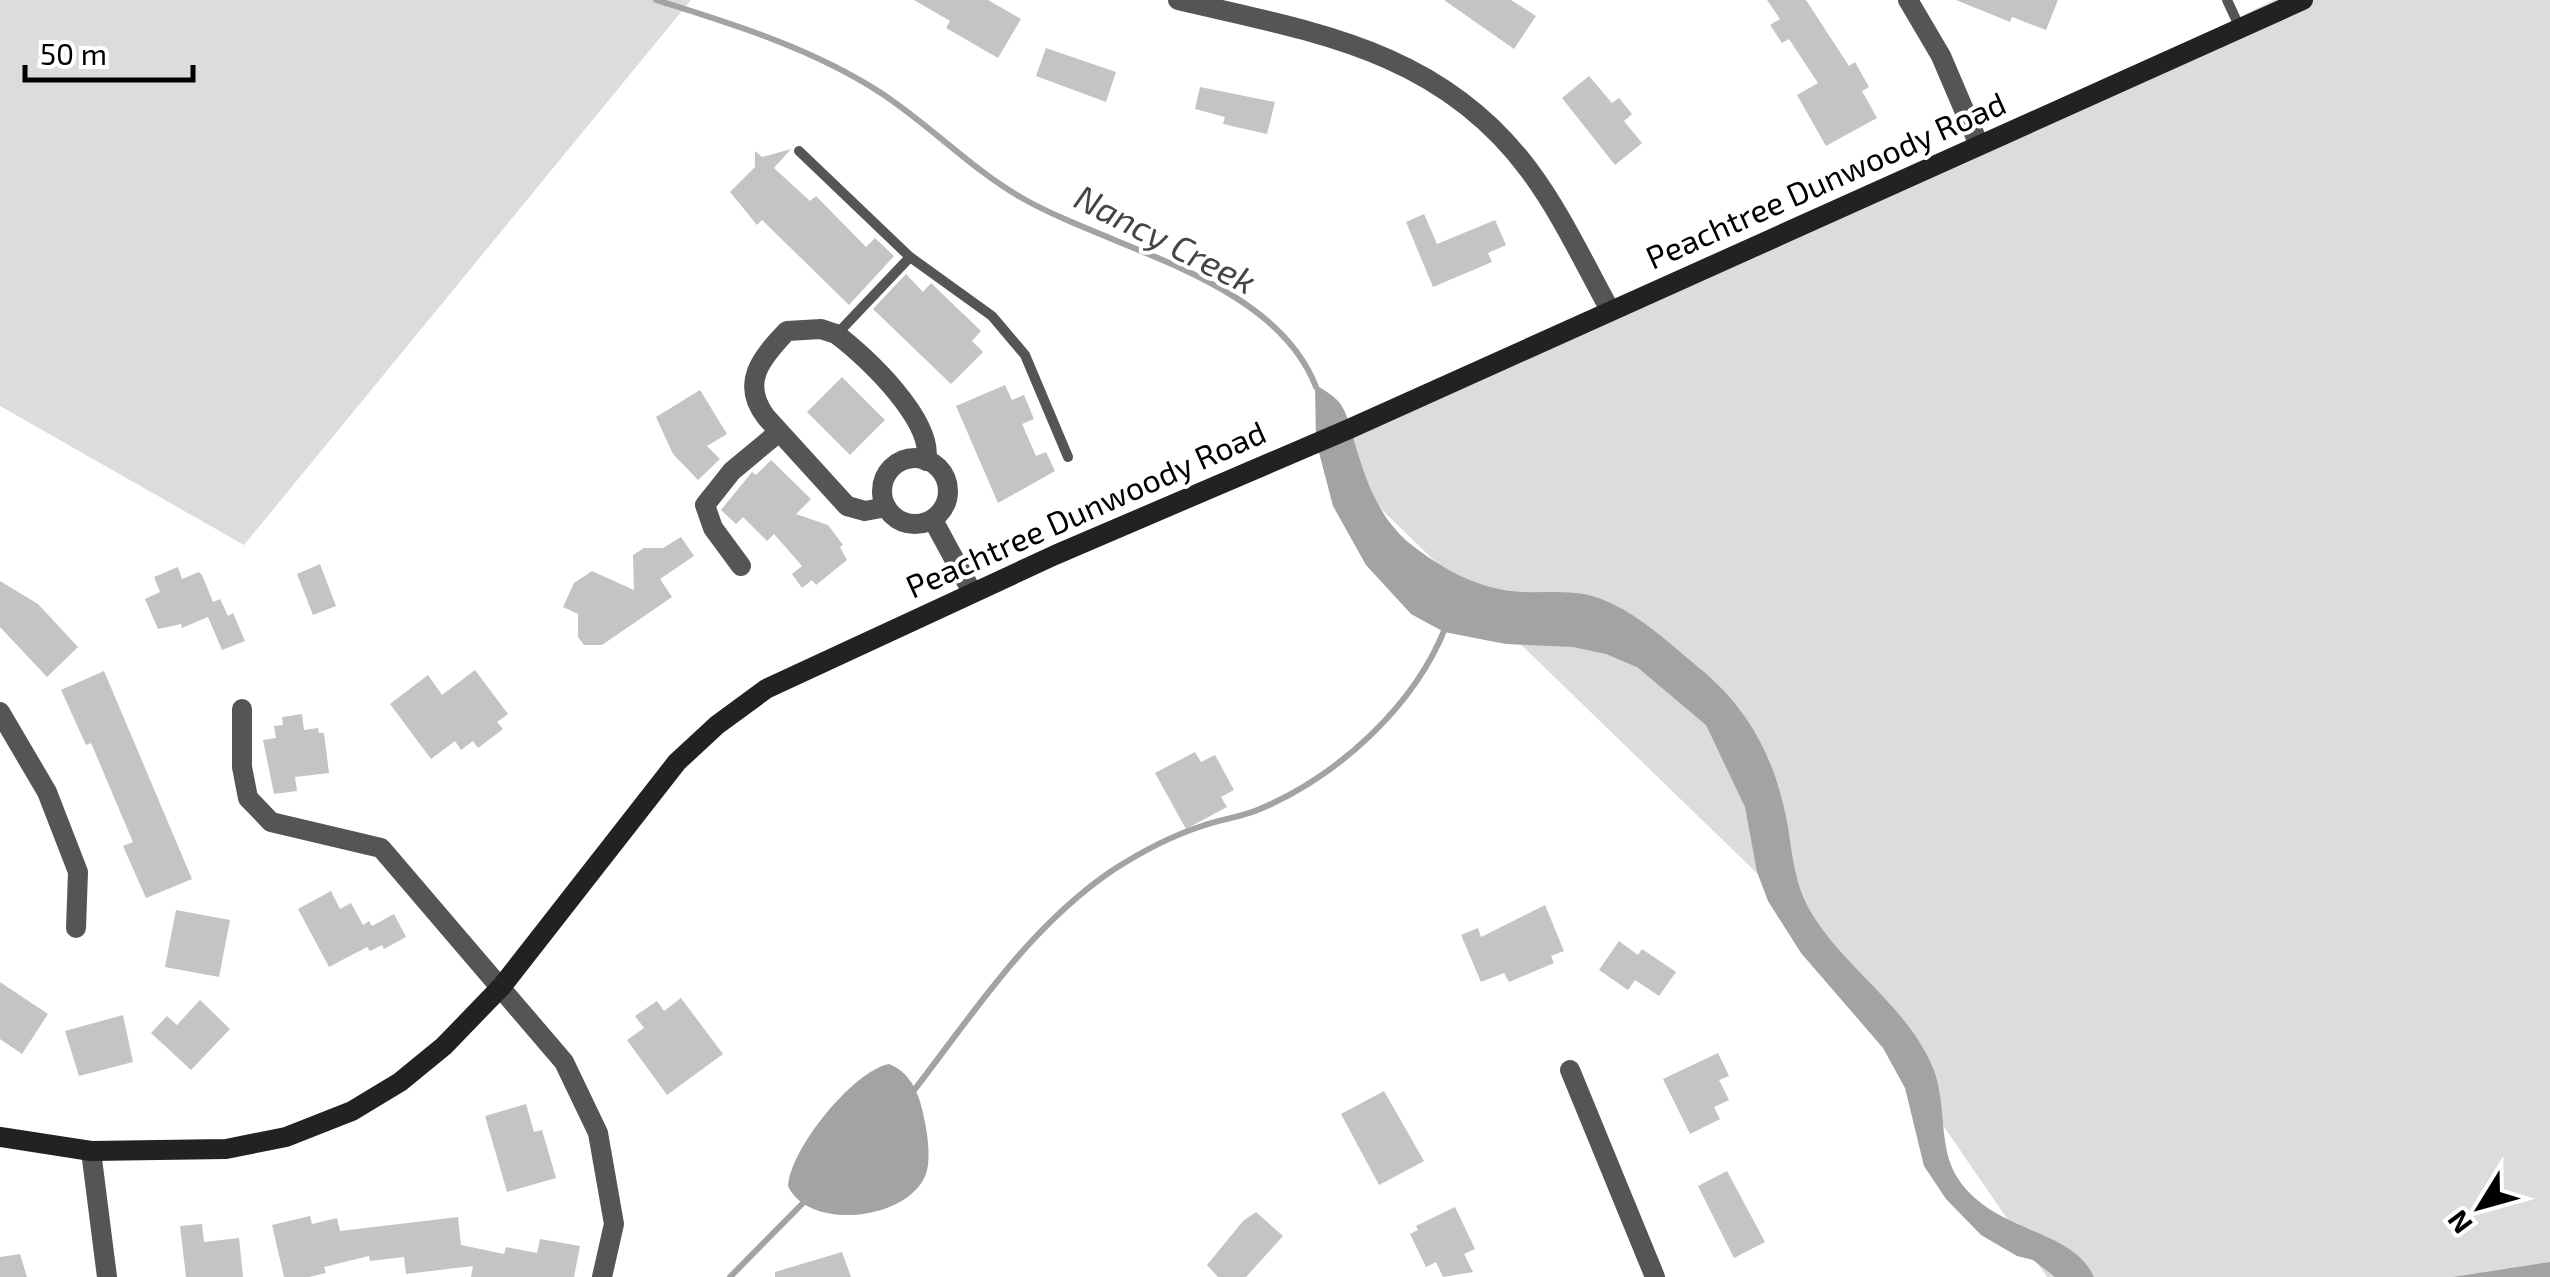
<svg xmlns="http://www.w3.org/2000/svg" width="2550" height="1277" font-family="'Exo 2',sans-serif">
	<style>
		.green { fill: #dcdcdc }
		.water { fill: #a3a3a3 }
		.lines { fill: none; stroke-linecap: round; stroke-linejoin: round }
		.stream { stroke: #a3a3a3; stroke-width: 6 }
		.building { fill: #c4c4c4 }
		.lane { stroke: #555; stroke-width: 10 }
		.street { stroke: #555; stroke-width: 20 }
		.secondary { stroke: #222; stroke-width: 20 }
		.labels { text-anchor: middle; stroke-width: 8; stroke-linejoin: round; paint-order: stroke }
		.street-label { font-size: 32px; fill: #000; stroke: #fff }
		.water-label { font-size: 35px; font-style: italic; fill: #444; stroke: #fff }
	</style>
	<rect width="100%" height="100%" fill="#fff"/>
	<g class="green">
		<path d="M 0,0 L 691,0 L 244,545 L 0,406 Z"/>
		<path d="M 2274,0 L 2550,0 L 2550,1277 L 2047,1277 L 1796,911 L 1314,444 L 2086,92 Z"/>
	</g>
	<g class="water">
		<path d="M 1315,384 C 1322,389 1333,395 1339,402 C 1348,413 1351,431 1355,444 C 1366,481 1378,516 1408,542 C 1441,569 1481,591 1524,592 C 1547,593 1569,590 1592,596 C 1631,607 1667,641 1698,667 C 1751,710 1776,761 1788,827 C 1792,854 1795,883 1808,907 C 1841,967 1906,1003 1933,1068 C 1947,1102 1938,1147 1957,1177 C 1993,1234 2071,1227 2094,1277 L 2055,1277 L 2033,1260 L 2017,1256 L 1981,1235 L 1946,1199 L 1924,1166 L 1905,1088 L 1883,1048 L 1801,953 L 1768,901 L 1757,872 L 1745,807 L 1706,725 L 1637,667 L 1606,654 L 1573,647 L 1506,644 L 1444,632 L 1411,614 L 1366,565 L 1333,506 L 1316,441 Z"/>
		<path d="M 889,1064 C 907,1071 916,1087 921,1105 C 926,1124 932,1155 926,1174 C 909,1220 809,1232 788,1186 C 790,1149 853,1071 889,1064 Z"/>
		<path d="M 2550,1262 L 2550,1277 L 2453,1277 Z"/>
	</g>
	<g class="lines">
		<g class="stream">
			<path d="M 656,0 C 733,24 814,49 881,93 C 930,125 971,169 1022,198 C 1113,250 1275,279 1316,387"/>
			<path d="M 915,1089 C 975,1011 1030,926 1113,870 C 1141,852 1171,836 1202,826 C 1221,819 1242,817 1260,809 C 1338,776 1415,706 1446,626"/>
			<path d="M 730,1277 L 803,1203"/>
		</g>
	</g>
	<g class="building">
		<path d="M 914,0 L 988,0 L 1021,19 L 998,58 L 946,28 L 950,21 Z"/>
		<path d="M 1444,0 L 1511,0 L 1536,16 L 1514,49 Z"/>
		<path d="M 1767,0 L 1806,0 L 1849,66 L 1855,62 L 1869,87 L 1862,91 L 1877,118 L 1826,146 L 1797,95 L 1818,83 L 1789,39 L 1782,43 L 1770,25 L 1780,19 Z"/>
		<path d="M 1956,0 L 2058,0 L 2046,30 L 2012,17 L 2010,22 Z"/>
		<path d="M 1046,48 L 1116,72 L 1106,102 L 1036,76 Z"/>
		<path d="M 1589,76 L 1612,103 L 1619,98 L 1632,114 L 1624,121 L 1642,143 L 1615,165 L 1562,98 Z"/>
		<path d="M 1200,87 L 1275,102 L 1267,134 L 1223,124 L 1225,117 L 1195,109 Z"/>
		<path d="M 791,149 L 774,168 L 810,201 L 816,196 L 866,247 L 875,238 L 894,256 L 849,305 L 762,220 L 757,225 L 730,192 L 755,167 L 755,151 L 762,157 Z"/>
		<path d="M 1424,214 L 1437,244 L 1495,220 L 1506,245 L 1488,253 L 1492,262 L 1433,287 L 1406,222 Z"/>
		<path d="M 906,274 L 923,292 L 931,283 L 981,331 L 972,341 L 983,352 L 951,384 L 873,309 Z"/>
		<path d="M 842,377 L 885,420 L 850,455 L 807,412 Z"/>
		<path d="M 1005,385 L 1012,400 L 1024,395 L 1034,419 L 1022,424 L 1036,456 L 1046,452 L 1055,471 L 998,503 L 956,406 Z"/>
		<path d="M 700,390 L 727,434 L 707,446 L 720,459 L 698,480 L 673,454 L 656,417 Z"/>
		<path d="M 771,460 L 811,499 L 796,514 L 828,525 L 843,545 L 840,547 L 847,560 L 816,585 L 812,580 L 802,588 L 792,574 L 802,566 L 774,534 L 767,541 L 743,517 L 736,524 L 721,510 L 752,472 L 756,475 Z"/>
		<path d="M 681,537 L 694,556 L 660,579 L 672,597 L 602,645 L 584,645 L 578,637 L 578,614 L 563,607 L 574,583 L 592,571 L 634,590 L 633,555 L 644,548 L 663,548 Z"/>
		<path d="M 320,564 L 336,606 L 313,615 L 297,574 Z"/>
		<path d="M 178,567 L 182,579 L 199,572 L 202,575 L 213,602 L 220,599 L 228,616 L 233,613 L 245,641 L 222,650 L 208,617 L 182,628 L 181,624 L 158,629 L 145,599 L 160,592 L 154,577 Z"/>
		<path d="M 0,581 L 38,604 L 78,647 L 47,677 L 0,627 Z"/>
		<path d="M 475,670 L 508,714 L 497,722 L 503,729 L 478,748 L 473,741 L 461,750 L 455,741 L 431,759 L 390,704 L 428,675 L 442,695 Z"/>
		<path d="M 104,671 L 192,879 L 146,898 L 123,846 L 133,842 L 91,743 L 86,745 L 61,690 Z"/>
		<path d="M 302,714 L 304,730 L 318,728 L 319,733 L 324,733 L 329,773 L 295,777 L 297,791 L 274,794 L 263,740 L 276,738 L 274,726 L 283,725 L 282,717 Z"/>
		<path d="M 1195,752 L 1201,762 L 1215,755 L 1234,790 L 1221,797 L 1227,807 L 1186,829 L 1155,773 Z"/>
		<path d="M 331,891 L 340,909 L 351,903 L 363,925 L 369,921 L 372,926 L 394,914 L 406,937 L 384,949 L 382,945 L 370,951 L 367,947 L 329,967 L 298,909 Z"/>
		<path d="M 1545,905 L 1564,951 L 1551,956 L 1554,963 L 1509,982 L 1504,973 L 1481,982 L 1461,935 L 1478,928 L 1481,937 Z"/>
		<path d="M 176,910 L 230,920 L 219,977 L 165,967 Z"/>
		<path d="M 1619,941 L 1638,955 L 1642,949 L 1676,972 L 1659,996 L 1635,980 L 1628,990 L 1599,970 Z"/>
		<path d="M 0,982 L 48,1014 L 22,1054 L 0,1039 Z"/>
		<path d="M 681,998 L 723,1054 L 667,1095 L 627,1040 L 644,1028 L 635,1016 L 657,1001 L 664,1011 Z"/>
		<path d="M 200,1000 L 230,1029 L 191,1070 L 151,1033 L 167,1016 L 177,1025 Z"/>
		<path d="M 123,1015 L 133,1062 L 79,1076 L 65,1031 Z"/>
		<path d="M 1718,1053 L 1729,1076 L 1719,1080 L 1729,1100 L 1714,1107 L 1720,1119 L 1690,1134 L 1663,1079 Z"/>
		<path d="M 1384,1091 L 1424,1161 L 1379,1185 L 1341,1114 Z"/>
		<path d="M 526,1104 L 534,1132 L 542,1130 L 556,1178 L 507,1192 L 485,1116 Z"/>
		<path d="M 1727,1171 L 1765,1242 L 1734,1258 L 1698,1186 Z"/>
		<path d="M 1455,1207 L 1475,1249 L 1464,1254 L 1473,1272 L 1443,1277 L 1436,1262 L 1426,1267 L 1410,1234 L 1418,1230 L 1416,1226 Z"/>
		<path d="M 1256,1212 L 1283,1236 L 1246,1277 L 1218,1277 L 1207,1265 L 1243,1221 Z"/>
		<path d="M 310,1216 L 312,1224 L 337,1218 L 340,1231 L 458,1217 L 461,1245 L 504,1254 L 506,1247 L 537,1253 L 540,1239 L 580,1246 L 574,1277 L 471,1277 L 473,1266 L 406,1274 L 404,1257 L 370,1261 L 369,1256 L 324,1267 L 326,1273 L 309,1277 L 284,1277 L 272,1225 Z"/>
		<path d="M 202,1224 L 204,1242 L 239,1238 L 243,1277 L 186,1277 L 180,1226 Z"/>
		<path d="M 842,1252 L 851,1277 L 775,1277 L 775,1272 Z"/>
		<path d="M 20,1254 L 27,1277 L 0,1277 L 0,1257 Z"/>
	</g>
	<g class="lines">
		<g class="lane">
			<path d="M 2227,0 L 2240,28"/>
			<path d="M 799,151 L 910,257 L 837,334"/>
			<path d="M 910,257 L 992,316 L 1025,355 L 1068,457"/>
		</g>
		<g class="street">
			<path d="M 1178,0 C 1314,32 1440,50 1529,170 C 1561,213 1584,263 1610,310"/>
			<path d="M 1908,0 L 1941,56 L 1979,145"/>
			<circle cx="915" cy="491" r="33"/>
			<path d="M 886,507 L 865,511 L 847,506 L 766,417 C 740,383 761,358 787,331 L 821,329 L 836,334 C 867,357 935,422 926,461"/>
			<path d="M 933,520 L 972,592"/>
			<path d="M 741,566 L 713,528 L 705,505 L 732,471 L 779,432"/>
			<path d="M 242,709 L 242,767 L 248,798 L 271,822 L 381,848 L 564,1062 L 598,1133 L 614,1224 L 602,1277"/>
			<path d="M 0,712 L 47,792 L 78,872 L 76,928"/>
			<path d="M 1570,1070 L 1655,1277"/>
			<path d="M 91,1151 L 107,1277"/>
		</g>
		<path class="secondary" d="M 0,1137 L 91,1151 L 226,1149 L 286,1137 L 352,1111 L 400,1082 L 444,1046 L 502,986 L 677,762 L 717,725 L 766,689 L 1055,555 L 1349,429 L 2303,0"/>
	</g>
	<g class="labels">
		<g class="street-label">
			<text transform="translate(1826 181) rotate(-24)" y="11">Peachtree Dunwoody Road</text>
			<text transform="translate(1086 510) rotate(-24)" y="11">Peachtree Dunwoody Road</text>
		</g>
		<g class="water-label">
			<text transform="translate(1165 240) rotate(27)" y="12">Nancy Creek</text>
		</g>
	</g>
	<g transform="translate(2480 1207) rotate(233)" stroke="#ffffff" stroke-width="8" paint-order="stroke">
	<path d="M0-8L18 38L0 25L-18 38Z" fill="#000000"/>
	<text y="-15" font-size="28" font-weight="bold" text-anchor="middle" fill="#000000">N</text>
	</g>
	<path d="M25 65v15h168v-15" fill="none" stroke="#000000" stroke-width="5"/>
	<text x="40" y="65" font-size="30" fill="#000000" stroke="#ffffff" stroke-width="8" paint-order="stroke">50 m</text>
</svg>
